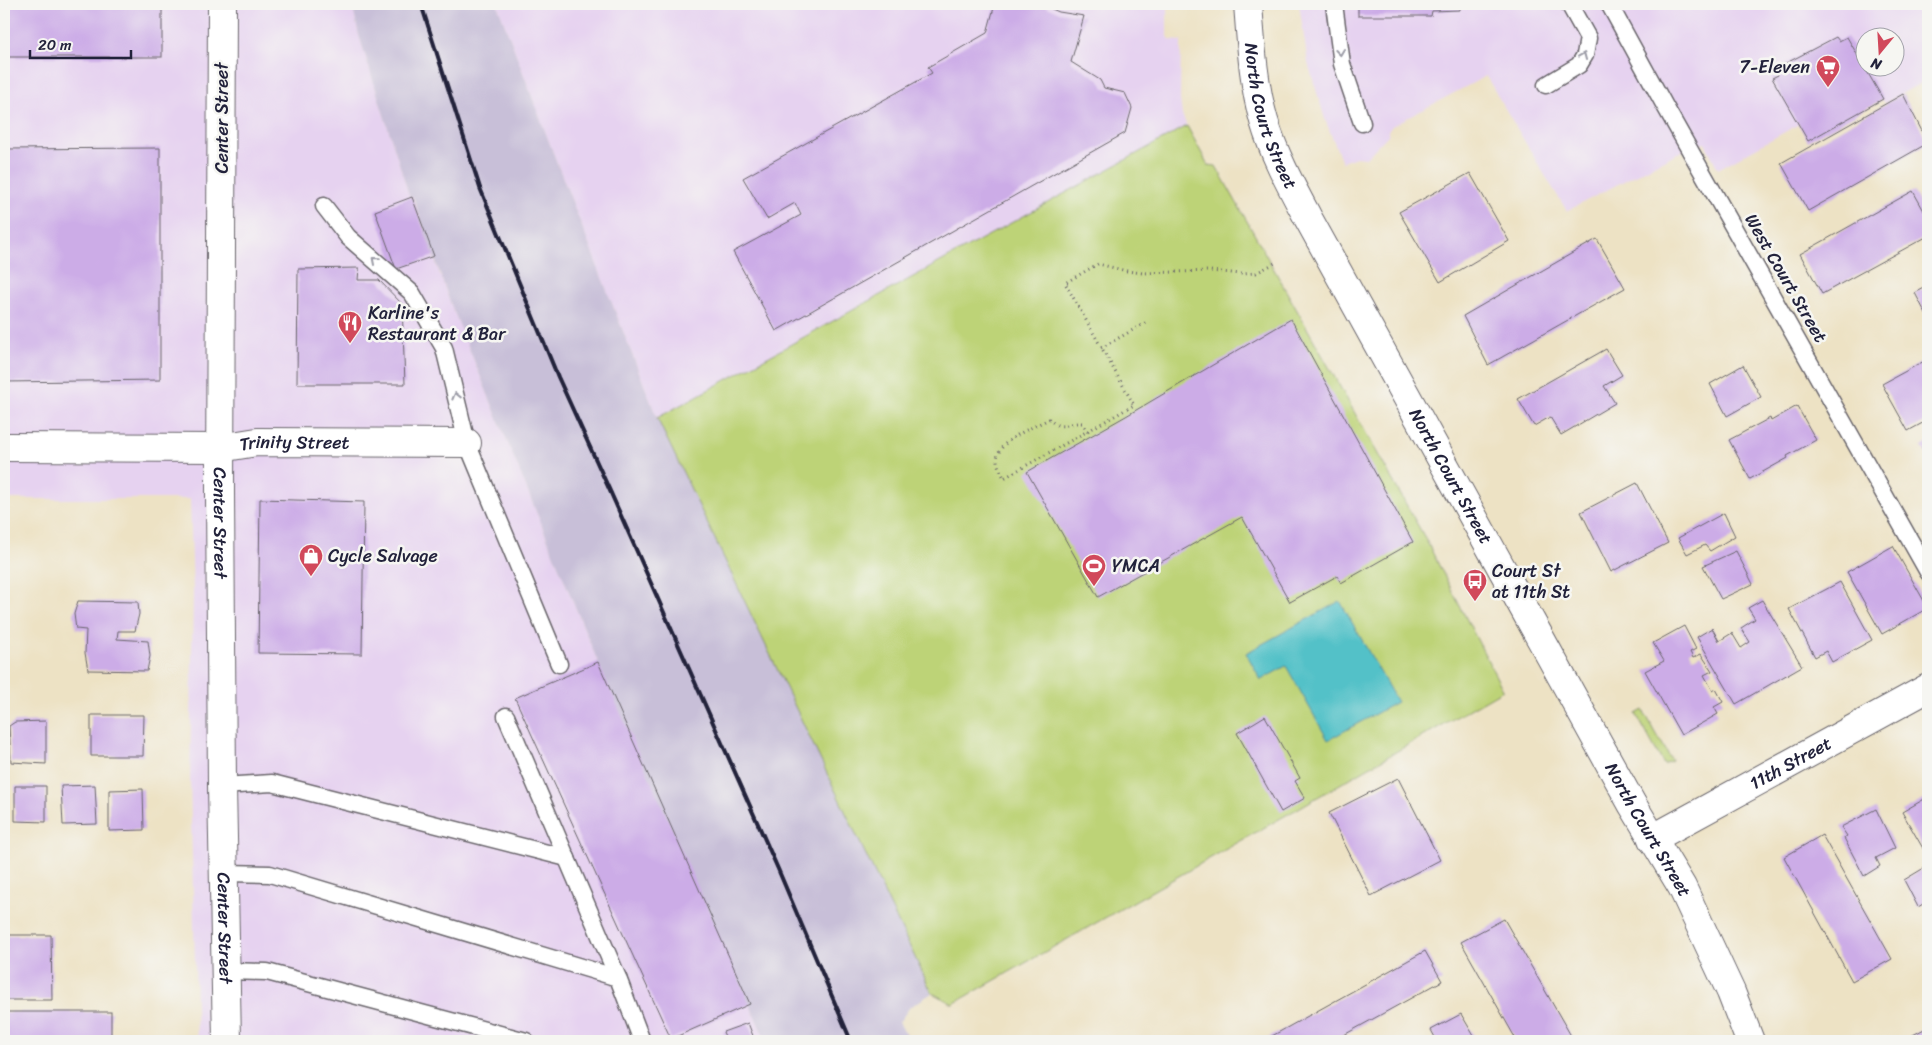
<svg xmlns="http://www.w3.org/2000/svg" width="1932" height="1045" font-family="Sriracha,sans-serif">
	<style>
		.built { fill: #e6d2f0; fill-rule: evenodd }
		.industrial { fill: #c8bfd8 }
		.green { fill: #bdd377; stroke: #707a59 }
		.water { fill: #53c1c8; stroke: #3a7282 }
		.building { fill: #ccace7 }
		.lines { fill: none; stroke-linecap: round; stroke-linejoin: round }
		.lane-casing { stroke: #69656b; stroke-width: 19 }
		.street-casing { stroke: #69656b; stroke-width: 30 }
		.secondary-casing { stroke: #69656b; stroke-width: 30 }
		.path { stroke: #69656b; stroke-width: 3; stroke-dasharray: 1 4; stroke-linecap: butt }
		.lane { stroke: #fff; stroke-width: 16 }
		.street { stroke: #fff; stroke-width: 28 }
		.secondary { stroke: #fff; stroke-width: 28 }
		.rail { stroke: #22223b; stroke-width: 4 }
		.oneway { stroke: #9c9ca7 }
		.labels { text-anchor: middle; stroke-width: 5; stroke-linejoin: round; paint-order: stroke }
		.poi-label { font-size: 18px; fill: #22223b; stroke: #f6f6f2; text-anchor: start }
		.street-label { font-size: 18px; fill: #22223b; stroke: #f6f6f2 }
	</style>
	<rect width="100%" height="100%" fill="#f6f6f2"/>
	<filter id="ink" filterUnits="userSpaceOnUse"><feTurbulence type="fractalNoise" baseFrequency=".02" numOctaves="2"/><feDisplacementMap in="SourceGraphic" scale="10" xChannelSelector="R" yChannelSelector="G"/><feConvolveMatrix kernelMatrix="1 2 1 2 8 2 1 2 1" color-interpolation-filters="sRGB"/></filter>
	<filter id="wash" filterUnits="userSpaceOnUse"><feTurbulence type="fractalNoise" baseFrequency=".0096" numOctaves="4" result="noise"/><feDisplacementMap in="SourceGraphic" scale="20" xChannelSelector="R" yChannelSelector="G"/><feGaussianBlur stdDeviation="1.12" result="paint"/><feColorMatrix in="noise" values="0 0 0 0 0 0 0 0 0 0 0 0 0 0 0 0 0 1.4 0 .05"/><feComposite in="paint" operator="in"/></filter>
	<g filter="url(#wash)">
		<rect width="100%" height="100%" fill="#ede2c4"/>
		<g class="built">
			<path d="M 4,4 L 352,4 L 359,35 L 410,198 L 412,197 L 450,302 L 598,662 L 766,1041 L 197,1041 L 190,779 L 193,591 L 190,499 L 4,499 Z"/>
			<path d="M 497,4 L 1167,4 L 1167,34 L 1170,40 L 1181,41 L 1180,99 L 1182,115 L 1187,126 L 657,418 L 560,171 Z"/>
			<path d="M 1299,4 L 1928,4 L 1928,79 L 1885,103 L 1882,99 L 1799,124 L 1718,169 L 1705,143 L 1675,154 L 1567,211 L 1538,164 L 1486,76 L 1392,126 L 1389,130 L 1389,134 L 1366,158 L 1356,157 L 1342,162 L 1325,119 L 1308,63 ZM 1864,38 L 1894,38 L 1894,68 L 1864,68 Z"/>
		</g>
		<path class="industrial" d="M 352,4 L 497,4 L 560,171 L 657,418 L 932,993 L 910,1007 L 899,1022 L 909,1041 L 766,1041 L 598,662 L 450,302 L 413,197 L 410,198 L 359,35 Z"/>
		<g class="green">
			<path d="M 1187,126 L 1208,165 L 1216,166 L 1425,538 L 1503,690 L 1297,809 L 953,1004 L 932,993 L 657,418 Z"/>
			<path d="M 1643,710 L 1672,761 L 1664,765 L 1636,714 Z"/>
		</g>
		<path class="water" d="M 1340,601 L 1397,702 L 1328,740 L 1286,666 L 1261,680 L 1246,653 Z"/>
		<g id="blocks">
			<g class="building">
				<rect x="4" y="4" width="158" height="53"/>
				<path d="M 995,4 L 1040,4 L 1059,12 L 1084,16 L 1071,62 L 1100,80 L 1104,88 L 1125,93 L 1132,108 L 1125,133 L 776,331 L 733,252 L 801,215 L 795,203 L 767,219 L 743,178 L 932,73 L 928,67 L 987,33 Z"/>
				<path d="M 1358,4 L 1460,4 L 1460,10 L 1432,11 L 1431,16 L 1358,16 Z"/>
				<path d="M 1836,37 L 1839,41 L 1847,37 L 1883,99 L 1808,141 L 1772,78 L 1778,75 L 1775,69 Z"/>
				<path d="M 1903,94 L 1928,143 L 1808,211 L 1781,163 Z"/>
				<path d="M 160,148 L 160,380 L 4,382 L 4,149 Z"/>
				<path d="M 1470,173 L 1509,241 L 1440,282 L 1399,212 Z"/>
				<path d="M 1913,191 L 1928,218 L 1928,236 L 1822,294 L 1800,254 Z"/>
				<path d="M 412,197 L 434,256 L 396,269 L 375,211 Z"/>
				<path d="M 1597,239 L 1625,288 L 1488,365 L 1463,316 Z"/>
				<path d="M 359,268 L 358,280 L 379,280 L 402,304 L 405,384 L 297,384 L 298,269 Z"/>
				<path d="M 1928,286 L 1928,318 L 1915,293 Z"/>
				<path d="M 1291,319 L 1413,542 L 1341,583 L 1337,576 L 1290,602 L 1242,517 L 1098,597 L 1027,472 L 1126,416 Z"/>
				<path d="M 1606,349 L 1622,375 L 1604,386 L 1615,403 L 1561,435 L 1550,417 L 1534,426 L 1518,399 Z"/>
				<path d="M 1928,359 L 1928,420 L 1908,431 L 1882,384 Z"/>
				<path d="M 1743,365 L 1761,397 L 1727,416 L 1710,384 Z"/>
				<path d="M 1797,406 L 1816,440 L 1787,456 L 1788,458 L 1750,479 L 1729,440 L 1770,418 L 1771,421 Z"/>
				<path d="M 1928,443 L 1928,457 L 1922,447 Z"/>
				<path d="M 1637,483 L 1668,543 L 1611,572 L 1581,512 Z"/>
				<path d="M 260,499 L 364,502 L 362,654 L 258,653 Z"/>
				<path d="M 1724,513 L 1735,536 L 1710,551 L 1705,545 L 1687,554 L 1678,538 Z"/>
				<path d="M 1893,546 L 1928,608 L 1882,634 L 1847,572 Z"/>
				<path d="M 1736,551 L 1753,584 L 1721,599 L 1703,566 Z"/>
				<path d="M 1840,582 L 1872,640 L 1832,662 L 1826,651 L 1815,657 L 1789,609 Z"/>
				<path d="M 1762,600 L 1802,666 L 1736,704 L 1697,637 L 1712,628 L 1719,641 L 1732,633 L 1741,648 L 1750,642 L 1741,628 L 1755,619 L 1748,608 Z"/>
				<path d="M 78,601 L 138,602 L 139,614 L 135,631 L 118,631 L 117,639 L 148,641 L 150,656 L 147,671 L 88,670 L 85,653 L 86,630 L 76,629 L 74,614 Z"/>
				<path d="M 1684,626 L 1696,649 L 1690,652 L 1693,658 L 1701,654 L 1712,671 L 1704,675 L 1713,691 L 1716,689 L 1723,702 L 1714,707 L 1718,714 L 1681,735 L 1645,671 L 1664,661 L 1653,643 Z"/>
				<path d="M 598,662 L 750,1004 L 671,1039 L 515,698 Z"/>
				<path d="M 91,715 L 144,715 L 143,756 L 91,756 Z"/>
				<path d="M 1265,716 L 1300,778 L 1295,781 L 1305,798 L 1281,812 L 1237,733 Z"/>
				<path d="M 46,721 L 46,764 L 11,762 L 9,726 L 15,722 Z"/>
				<path d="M 1398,778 L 1440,860 L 1371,896 L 1329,813 Z"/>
				<path d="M 95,785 L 97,824 L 63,825 L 61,786 Z"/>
				<path d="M 15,786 L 46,786 L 46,822 L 15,821 Z"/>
				<path d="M 143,789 L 144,830 L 109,831 L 109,790 Z"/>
				<path d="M 1928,797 L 1928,857 L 1902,812 Z"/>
				<path d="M 1876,809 L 1895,848 L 1876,858 L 1880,866 L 1864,876 L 1844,838 L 1847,836 L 1841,827 Z"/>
				<path d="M 1822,835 L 1892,959 L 1852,981 L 1784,857 Z"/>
				<path d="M 1924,868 L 1928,877 L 1928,901 L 1918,907 L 1904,880 Z"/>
				<path d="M 1504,919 L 1574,1041 L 1517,1041 L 1461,942 Z"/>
				<path d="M 4,935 L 51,935 L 52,1000 L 4,1000 Z"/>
				<path d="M 1425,951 L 1442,981 L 1333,1041 L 1263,1041 Z"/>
				<rect x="4" y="1012" width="107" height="29"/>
				<path d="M 1461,1014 L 1477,1041 L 1437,1041 L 1431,1030 Z"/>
				<path d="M 748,1023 L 755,1041 L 727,1041 L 723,1032 Z"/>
				<path d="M 1928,1027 L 1928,1041 L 1914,1041 L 1911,1036 Z"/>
			</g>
		</g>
	</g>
	<g filter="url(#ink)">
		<use href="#blocks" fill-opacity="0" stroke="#69656b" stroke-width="1"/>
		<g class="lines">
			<defs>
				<g id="lane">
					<path d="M 1334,4 L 1342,64 L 1362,123"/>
					<path d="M 1609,4 L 1666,108 L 1928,572"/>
					<path d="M 1546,85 L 1579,65 L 1585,55 L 1588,38 L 1569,4"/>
					<path d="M 324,206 L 348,237 L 412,293 L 444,348 L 467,443 L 559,664"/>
					<path d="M 506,716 L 618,978 L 642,1041"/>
					<path d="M 222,786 L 272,783 L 567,858"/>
					<path d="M 225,873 L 270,874 L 618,978"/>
					<path d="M 226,971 L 267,972 L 526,1041"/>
				</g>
				<g id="street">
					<path id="s1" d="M 222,4 L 220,492 L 222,786 L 227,1041"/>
					<path id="s2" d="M 4,447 L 220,448 L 257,442 L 467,443"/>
				</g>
				<g id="secondary">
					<path id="s3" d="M 1248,4 C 1251,43 1253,83 1264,121 C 1274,155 1291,186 1308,218 L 1632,804 L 1682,887 L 1731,992 L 1750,1041"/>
					<path id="s4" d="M 1652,839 L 1928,688"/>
				</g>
			</defs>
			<use href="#lane" class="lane-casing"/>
			<use href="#street" class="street-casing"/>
			<use href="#secondary" class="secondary-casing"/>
			<g class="path">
				<path d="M 1101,348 L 1147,322"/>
				<path d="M 1088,431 L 1082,423 C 1066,422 1062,432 1049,419 C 1034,427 997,440 997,460 C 997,466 1002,473 1004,478 L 1134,405 L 1065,283 L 1098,264 L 1127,271 L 1142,273 L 1210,271 L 1242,274 L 1256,273 L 1275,263"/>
			</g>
			<use href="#lane" class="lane"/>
			<use href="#street" class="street"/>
			<use href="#secondary" class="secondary"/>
			<path class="rail" d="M 421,4 L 480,188 L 558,377 L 610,491 L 778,869 L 851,1041"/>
		</g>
		<defs><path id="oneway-chevron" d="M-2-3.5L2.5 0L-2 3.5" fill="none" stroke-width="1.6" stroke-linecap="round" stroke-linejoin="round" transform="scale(1.25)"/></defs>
		<g class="oneway">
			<use href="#oneway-chevron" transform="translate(1340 52) rotate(83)"/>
			<use href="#oneway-chevron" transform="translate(1583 56) rotate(-67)"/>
			<use href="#oneway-chevron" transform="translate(375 260) rotate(-139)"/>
			<use href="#oneway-chevron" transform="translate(456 396) rotate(-104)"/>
		</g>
	</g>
	<defs>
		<symbol id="supermarket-pin" viewBox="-11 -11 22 30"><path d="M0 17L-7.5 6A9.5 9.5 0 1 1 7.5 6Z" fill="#d1495b" stroke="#f6f6f2"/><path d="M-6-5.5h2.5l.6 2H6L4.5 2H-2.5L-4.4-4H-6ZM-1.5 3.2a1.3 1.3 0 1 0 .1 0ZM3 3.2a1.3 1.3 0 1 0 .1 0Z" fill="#fff"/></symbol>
		<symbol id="restaurant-pin" viewBox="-11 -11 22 30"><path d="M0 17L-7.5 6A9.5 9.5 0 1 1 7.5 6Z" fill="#d1495b" stroke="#f6f6f2"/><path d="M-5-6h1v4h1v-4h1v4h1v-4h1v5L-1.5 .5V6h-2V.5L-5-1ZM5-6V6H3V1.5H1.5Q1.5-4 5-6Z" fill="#fff"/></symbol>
		<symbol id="shop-pin" viewBox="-11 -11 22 30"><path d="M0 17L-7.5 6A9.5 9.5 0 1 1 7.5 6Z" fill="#d1495b" stroke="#f6f6f2"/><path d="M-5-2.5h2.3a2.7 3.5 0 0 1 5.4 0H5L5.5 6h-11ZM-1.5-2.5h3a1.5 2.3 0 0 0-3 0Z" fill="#fff"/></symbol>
		<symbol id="stadium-pin" viewBox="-11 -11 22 30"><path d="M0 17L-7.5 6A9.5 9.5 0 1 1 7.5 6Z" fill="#d1495b" stroke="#f6f6f2"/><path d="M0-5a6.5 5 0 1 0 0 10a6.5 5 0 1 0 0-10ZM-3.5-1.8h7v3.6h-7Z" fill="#fff"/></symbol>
		<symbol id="bus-pin" viewBox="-11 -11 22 30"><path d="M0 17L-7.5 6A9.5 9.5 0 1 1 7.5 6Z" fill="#d1495b" stroke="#f6f6f2"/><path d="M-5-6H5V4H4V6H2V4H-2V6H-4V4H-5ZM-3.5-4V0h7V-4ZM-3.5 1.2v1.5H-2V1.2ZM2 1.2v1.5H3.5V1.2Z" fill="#fff"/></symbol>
	</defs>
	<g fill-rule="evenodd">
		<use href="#supermarket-pin" x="1814" y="53" width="28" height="38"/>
		<use href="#restaurant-pin" x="336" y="309" width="28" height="38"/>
		<use href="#shop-pin" x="297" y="542" width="28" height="38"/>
		<use href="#stadium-pin" x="1080" y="552" width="28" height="38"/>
		<use href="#bus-pin" x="1461" y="567" width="28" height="38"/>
	</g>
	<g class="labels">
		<g class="poi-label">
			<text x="1810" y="73" text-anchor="end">7-Eleven</text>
			<text x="368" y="319">Karline's<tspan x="368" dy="21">Restaurant &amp; Bar</tspan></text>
			<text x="328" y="562">Cycle Salvage</text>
			<text x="1112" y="572">YMCA</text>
			<text x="1492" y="577">Court St<tspan x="1492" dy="21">at 11th St</tspan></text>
		</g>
		<g class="street-label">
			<text dy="6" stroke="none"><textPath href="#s3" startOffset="115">North Court Street</textPath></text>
			<text transform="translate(222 118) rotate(-90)" y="6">Center Street</text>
			<text transform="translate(1786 278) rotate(60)" y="6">West Court Street</text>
			<text dy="6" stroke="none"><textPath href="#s2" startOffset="291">Trinity Street</textPath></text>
			<text dy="6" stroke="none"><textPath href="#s3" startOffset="520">North Court Street</textPath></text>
			<text dy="6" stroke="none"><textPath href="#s1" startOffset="519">Center Street</textPath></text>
			<text dy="6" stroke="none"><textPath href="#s4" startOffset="158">11th Street</textPath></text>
			<text dy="6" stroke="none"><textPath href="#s3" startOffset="925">North Court Street</textPath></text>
			<text dy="6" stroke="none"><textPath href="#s1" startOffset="924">Center Street</textPath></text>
		</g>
	</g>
	<rect width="1932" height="1045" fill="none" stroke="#f6f6f2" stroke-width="20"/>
	<g transform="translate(1880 52) rotate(198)"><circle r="24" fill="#f6f6f2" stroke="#a1a1a9"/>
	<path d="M0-4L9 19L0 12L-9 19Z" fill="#d1495b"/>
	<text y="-8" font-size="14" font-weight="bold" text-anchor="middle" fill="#22223b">N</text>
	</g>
	<path d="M30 50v8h101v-8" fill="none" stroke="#22223b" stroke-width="2.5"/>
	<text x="38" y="50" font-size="15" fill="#22223b" stroke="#f6f6f2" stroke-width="4" paint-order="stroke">20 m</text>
</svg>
